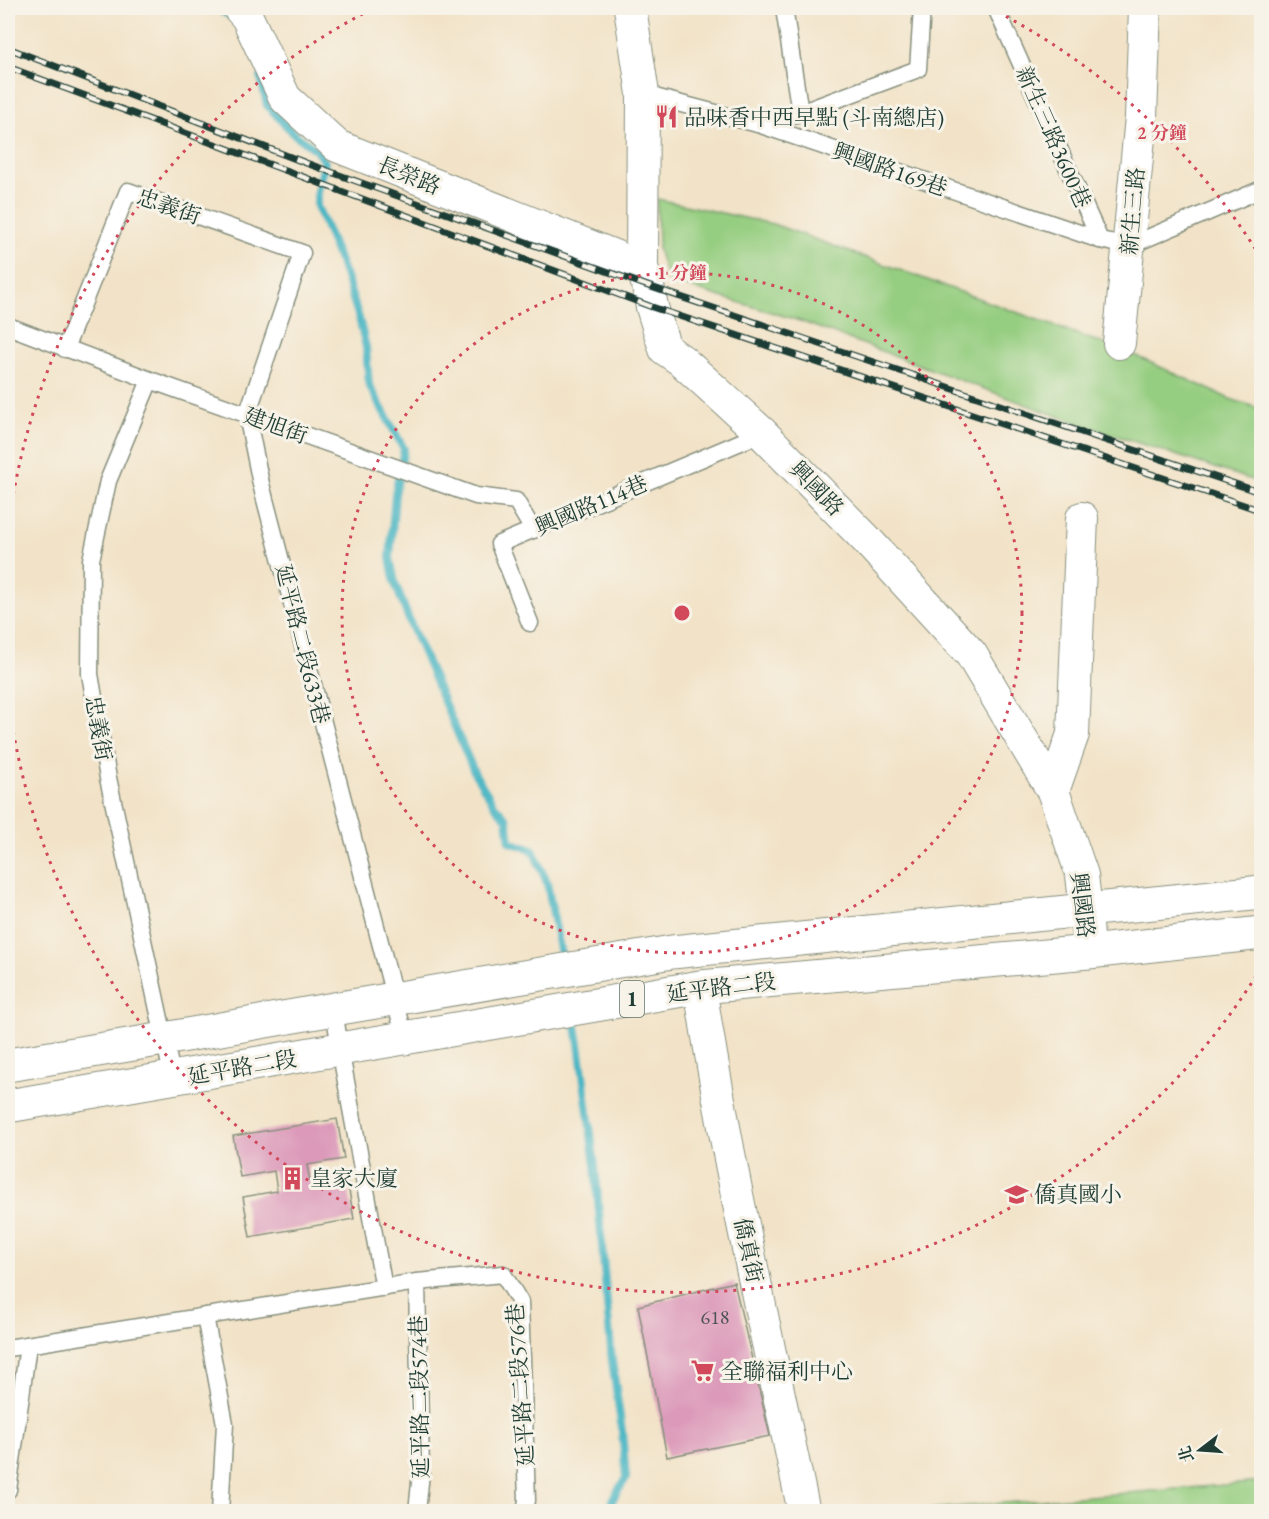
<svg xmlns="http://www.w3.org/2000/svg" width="1269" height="1519" font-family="'EB Garamond','Noto Serif TC',serif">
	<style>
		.green { fill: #96ce81; stroke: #5a865a; stroke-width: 1.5 }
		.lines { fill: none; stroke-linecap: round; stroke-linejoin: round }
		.stream { stroke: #47b5c3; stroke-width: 8 }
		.building { fill: #dc99b9 }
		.lane-casing { stroke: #88907e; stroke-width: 19 }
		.street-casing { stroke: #88907e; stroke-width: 34 }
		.primary-casing { stroke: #88907e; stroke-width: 35 }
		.lane { stroke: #fff; stroke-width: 16 }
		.street { stroke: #fff; stroke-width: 32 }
		.primary { stroke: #fff; stroke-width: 33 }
		.rail-casing { stroke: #1f3d34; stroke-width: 7 }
		.rail { stroke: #f7f3e8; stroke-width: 4.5; stroke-dasharray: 14; stroke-linecap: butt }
		.ring { fill: none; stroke: #d1495b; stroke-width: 3; stroke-dasharray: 3 6 }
		.labels { text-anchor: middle; stroke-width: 6; stroke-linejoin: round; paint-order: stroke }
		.number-label { font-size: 20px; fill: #4e5455 }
		.shield { fill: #f7f3e8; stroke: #60746a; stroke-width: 1.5 }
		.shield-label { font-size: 21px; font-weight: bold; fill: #1f3d34 }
		.poi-label { font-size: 22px; fill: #1f3d34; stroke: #f7f3e8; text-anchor: start }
		.street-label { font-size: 22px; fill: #1f3d34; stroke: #f7f3e8 }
		.centre { fill: #d1495b; stroke: #f7f3e8; stroke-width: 3 }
		.ring-label { font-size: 18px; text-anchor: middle; font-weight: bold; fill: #d1495b; stroke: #f7f3e8; stroke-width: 6; stroke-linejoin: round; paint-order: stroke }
	</style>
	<rect width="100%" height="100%" fill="#f7f3e8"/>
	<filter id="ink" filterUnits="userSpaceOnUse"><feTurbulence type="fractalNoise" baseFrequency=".0167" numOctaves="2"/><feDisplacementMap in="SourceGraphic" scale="12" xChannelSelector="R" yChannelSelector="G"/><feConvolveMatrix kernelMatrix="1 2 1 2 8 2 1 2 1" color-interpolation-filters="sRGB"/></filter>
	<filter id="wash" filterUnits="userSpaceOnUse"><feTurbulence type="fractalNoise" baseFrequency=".008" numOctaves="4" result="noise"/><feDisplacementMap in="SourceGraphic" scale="24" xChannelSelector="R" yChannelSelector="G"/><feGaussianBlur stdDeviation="1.35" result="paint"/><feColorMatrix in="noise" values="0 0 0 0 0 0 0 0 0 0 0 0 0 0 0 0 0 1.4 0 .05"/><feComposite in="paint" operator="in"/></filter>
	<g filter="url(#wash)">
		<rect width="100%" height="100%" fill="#f2e3c8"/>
		<g class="green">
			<path d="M 657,199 L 773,224 L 1132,354 L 1230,399 L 1261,409 L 1261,483 L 1071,421 L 800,321 L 668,281 L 658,249 Z"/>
			<path d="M 1261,1482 L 1261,1511 L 907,1511 Z"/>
		</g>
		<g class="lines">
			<g class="stream">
				<path d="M 214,8 L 233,17"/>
				<path d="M 261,78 L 267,105 L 294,134 L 315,149 L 325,162 L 317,191 L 317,206 L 345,274 L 359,318 L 366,347 L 369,385 L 404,449 L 395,494 L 390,558 L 395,583 L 411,625 L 475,774 L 495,806 L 507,819 L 510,842 L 533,850 L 547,883 L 563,965"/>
				<path d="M 574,1016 L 579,1044 L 595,1165 L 612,1361 L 622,1431 L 626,1478 L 612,1500 L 610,1512"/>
			</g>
		</g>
		<g id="blocks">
			<g class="building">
				<path d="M 337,1119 L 344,1159 L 307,1165 L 311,1186 L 347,1179 L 354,1219 L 250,1237 L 243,1197 L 277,1191 L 274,1171 L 240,1177 L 233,1136 Z"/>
				<path d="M 734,1282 L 770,1436 L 667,1457 L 638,1306 Z"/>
			</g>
		</g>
	</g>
	<g filter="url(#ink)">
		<use href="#blocks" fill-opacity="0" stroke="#88907e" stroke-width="1.5"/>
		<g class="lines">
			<defs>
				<g id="lane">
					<path d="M 784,8 L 800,113"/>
					<path d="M 996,8 L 1100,240 L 1129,246 L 1262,189"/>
					<path d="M 643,94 L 758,124 L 1100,240"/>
					<path d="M 758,124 L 800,113 L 918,69 L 922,8"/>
					<path d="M 8,326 L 150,380 L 476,496 L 516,501 L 533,530"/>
					<path d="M 65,349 L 128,191 L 302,253 L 247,415 L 261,484 L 405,1038"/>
					<path d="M 150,380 L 108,481 L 91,560 L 90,674 L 108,778 L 173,1079"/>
					<path d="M 530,623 L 499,544 L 762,433"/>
					<path d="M 334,1009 L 340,1049 L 384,1288"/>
					<path d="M 205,1316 L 225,1424 L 220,1512"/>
					<path d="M 8,1348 L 417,1282 L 503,1274 L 520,1302 L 527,1500 L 525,1512"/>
					<path d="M 8,1490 L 28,1345"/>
					<path d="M 417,1512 L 421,1473 L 417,1282"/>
				</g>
				<g id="street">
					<path d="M 239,8 L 247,17 L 285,98 L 337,146 L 642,267"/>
					<path d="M 630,8 L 643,94 L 642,267 L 648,286 L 652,307 L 665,349 L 681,360 L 762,433 L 865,538 L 971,654 L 1053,791 L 1082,875 L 1086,910 L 1089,952"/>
					<path d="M 1119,343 L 1141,117 L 1145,8"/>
					<path d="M 1053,791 L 1073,734 L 1082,518"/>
					<path d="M 700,987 C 727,1163 767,1337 804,1512"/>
				</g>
				<g id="primary">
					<path d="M 8,1065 L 164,1039 L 334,1009 L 672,952 L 1262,892"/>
					<path d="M 8,1106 L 700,987 L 1089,952 L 1262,933"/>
				</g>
			</defs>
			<use href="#lane" class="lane-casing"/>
			<use href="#street" class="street-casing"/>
			<use href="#primary" class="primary-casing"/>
			<use href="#lane" class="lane"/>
			<use href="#street" class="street"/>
			<use href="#primary" class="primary"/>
			<defs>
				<g id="rail">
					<path d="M 8,48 L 306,163 L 648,286 L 1262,493"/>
					<path d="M 8,67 L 652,307 L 1262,511"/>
				</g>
			</defs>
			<use href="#rail" class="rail-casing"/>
			<use href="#rail" class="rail"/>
		</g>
	</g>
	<g class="ring">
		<circle cx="682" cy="613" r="340"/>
		<path d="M1261 968A679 679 0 0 1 8 696M8 530A679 679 0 0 1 374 8M990 8A679 679 0 0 1 1261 258"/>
	</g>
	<defs>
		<symbol id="restaurant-bare" viewBox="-9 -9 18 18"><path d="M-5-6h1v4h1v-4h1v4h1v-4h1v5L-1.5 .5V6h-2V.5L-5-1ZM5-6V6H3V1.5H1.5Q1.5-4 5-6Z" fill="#d1495b" stroke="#f7f3e8" stroke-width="2.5" paint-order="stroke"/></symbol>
		<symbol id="building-bare" viewBox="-9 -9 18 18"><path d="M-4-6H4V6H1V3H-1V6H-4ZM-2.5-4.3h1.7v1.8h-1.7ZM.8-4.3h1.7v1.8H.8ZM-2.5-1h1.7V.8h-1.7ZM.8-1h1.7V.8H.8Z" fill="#d1495b" stroke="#f7f3e8" stroke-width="2.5" paint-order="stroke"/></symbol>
		<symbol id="school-bare" viewBox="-9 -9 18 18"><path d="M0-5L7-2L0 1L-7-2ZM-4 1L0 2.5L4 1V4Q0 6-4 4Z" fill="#d1495b" stroke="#f7f3e8" stroke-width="2.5" paint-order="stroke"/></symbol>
		<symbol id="supermarket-bare" viewBox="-9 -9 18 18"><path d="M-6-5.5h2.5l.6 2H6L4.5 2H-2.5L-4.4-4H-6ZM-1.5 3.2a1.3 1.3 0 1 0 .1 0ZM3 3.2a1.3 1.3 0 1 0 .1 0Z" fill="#d1495b" stroke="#f7f3e8" stroke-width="2.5" paint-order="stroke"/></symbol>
	</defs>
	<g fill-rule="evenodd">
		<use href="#restaurant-bare" x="650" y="100" width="33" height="33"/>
		<use href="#building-bare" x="276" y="1162" width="33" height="33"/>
		<use href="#school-bare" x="1000" y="1178" width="33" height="33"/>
		<use href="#supermarket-bare" x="686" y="1354" width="33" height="33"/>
	</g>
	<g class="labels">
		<g class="number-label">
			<text x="715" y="1324">618</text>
		</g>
		<rect class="shield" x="620" y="981" width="24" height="36" rx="4.5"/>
		<g class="shield-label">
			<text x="632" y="1006">1</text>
		</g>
		<g class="poi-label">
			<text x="684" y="125">品味香中西早點 (斗南總店)</text>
			<text x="310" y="1186">皇家大廈</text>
			<text x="1034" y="1202">僑真國小</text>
			<text x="721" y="1379">全聯福利中心</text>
		</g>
		<g class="street-label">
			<text transform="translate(1054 137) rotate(66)" y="8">新生三路3600巷</text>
			<text transform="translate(890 169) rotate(19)" y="8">興國路169巷</text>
			<text transform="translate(409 175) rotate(22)" y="8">長榮路</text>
			<text transform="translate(169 206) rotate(19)" y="8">忠義街</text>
			<text transform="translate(1132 211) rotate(-85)" y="8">新生三路</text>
			<text transform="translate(276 425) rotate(20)" y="8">建旭街</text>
			<text transform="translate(817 488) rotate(46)" y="8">興國路</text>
			<text transform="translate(591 505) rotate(-23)" y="8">興國路114巷</text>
			<text transform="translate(303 644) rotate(76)" y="8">延平路二段633巷</text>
			<text transform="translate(99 728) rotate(80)" y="8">忠義街</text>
			<text transform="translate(1083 905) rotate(83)" y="8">興國路</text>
			<text transform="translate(721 987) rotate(-7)" y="8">延平路二段</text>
			<text transform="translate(242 1067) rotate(-10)" y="8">延平路二段</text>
			<text transform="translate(749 1250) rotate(78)" y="8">僑真街</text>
			<text transform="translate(520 1385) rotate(-94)" y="8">延平路二段576巷</text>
			<text transform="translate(419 1397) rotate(-91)" y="8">延平路二段574巷</text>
		</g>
	</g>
	<circle cx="682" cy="613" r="9" class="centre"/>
	<g class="ring-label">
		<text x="1162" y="139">2 分鐘</text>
		<text x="682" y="279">1 分鐘</text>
	</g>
	<rect width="1269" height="1519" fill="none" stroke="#f7f3e8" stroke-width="30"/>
	<g transform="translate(1200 1450) rotate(253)" stroke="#f7f3e8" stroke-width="4.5" paint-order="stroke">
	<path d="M0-4.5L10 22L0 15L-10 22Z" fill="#1f3d34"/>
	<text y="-9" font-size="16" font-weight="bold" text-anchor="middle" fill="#1f3d34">北</text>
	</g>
</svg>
